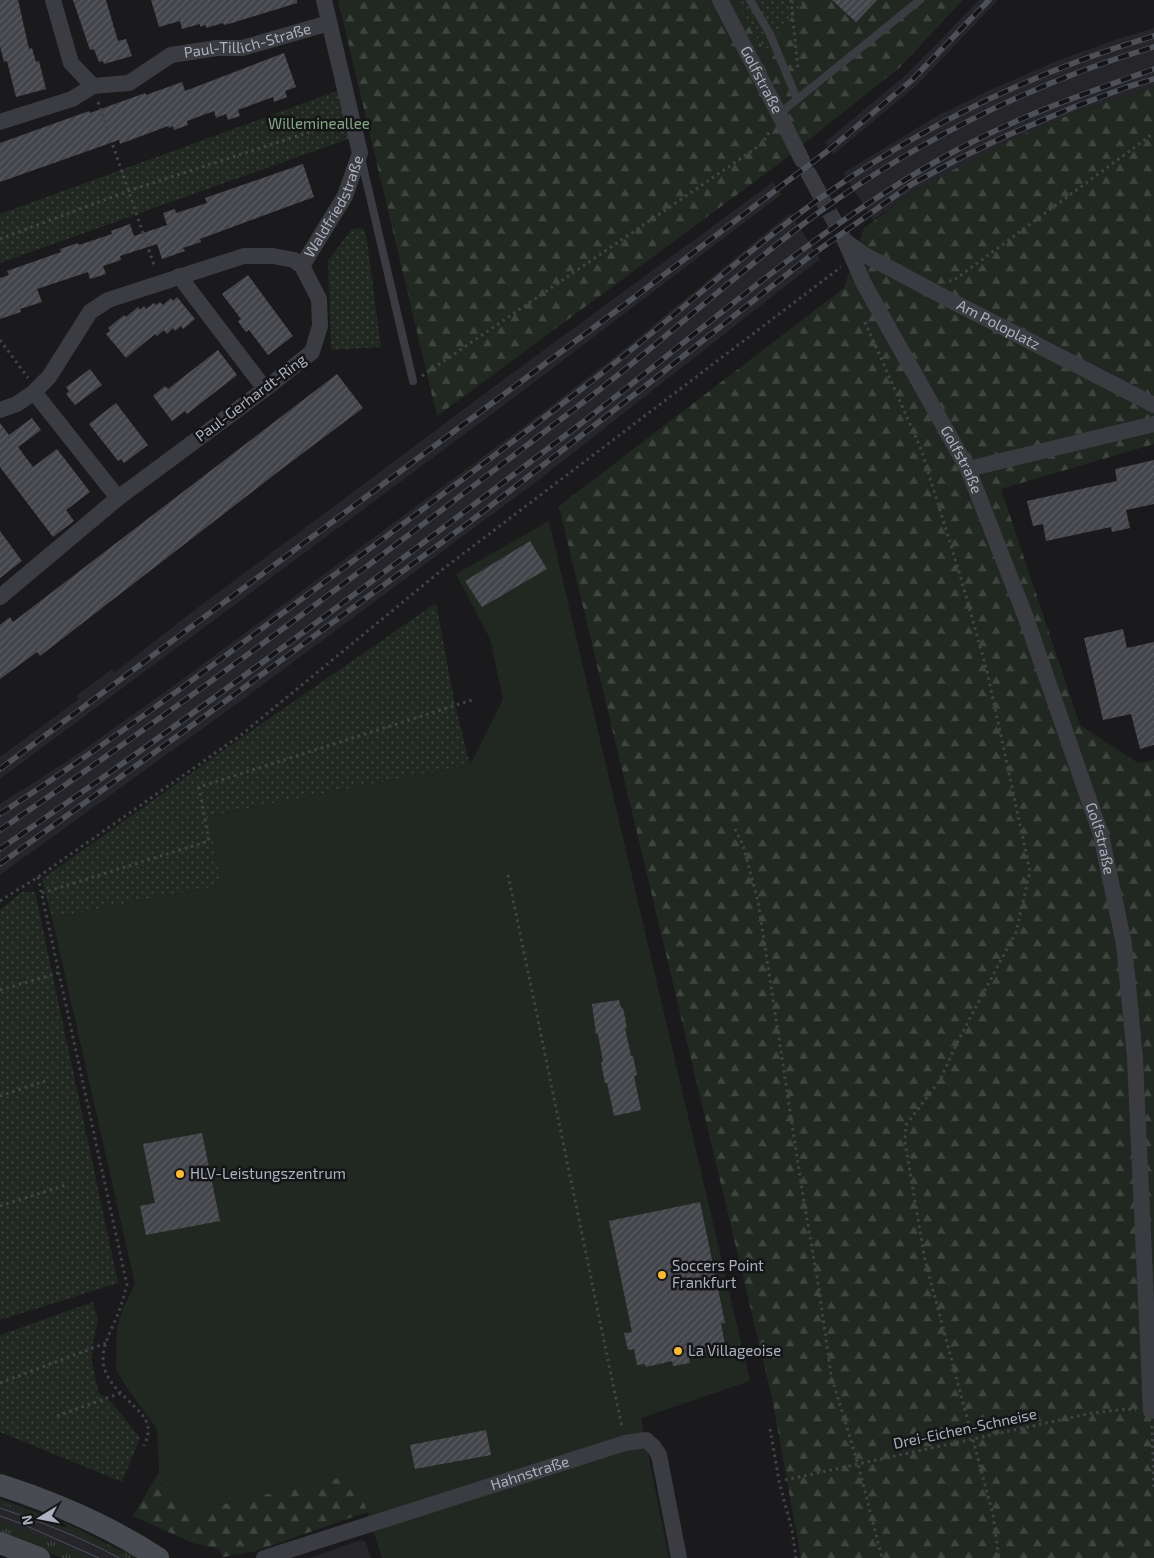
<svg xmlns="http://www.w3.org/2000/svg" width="1154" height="1558" font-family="'Exo 2',sans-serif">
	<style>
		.built { fill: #26262a }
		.grass { fill: url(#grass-tufts) }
		.forest { fill: url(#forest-firs) }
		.park { fill: url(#park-dots) }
		.pitch { fill: #202821 }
		.building { fill: url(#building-hatch) }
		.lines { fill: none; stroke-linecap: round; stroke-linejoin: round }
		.street-tunnel { stroke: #37383d; stroke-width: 16; stroke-dasharray: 16 8; stroke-linecap: butt }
		.path { stroke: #414349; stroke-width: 3; stroke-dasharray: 2.5 4; stroke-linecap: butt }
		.lane { stroke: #3b3c42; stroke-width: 8 }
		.street { stroke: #3b3c42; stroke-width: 16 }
		.secondary { stroke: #494b52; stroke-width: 22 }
		.tram { stroke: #4e5057; stroke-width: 1 }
		.rail-casing { stroke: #4e5057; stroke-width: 5.5 }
		.rail { stroke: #151518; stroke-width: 4; stroke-dasharray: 11; stroke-linecap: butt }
		.poi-dot { fill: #fcb933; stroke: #151518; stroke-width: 2 }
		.labels { text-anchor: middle; stroke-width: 5; stroke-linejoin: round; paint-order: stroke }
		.street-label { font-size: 15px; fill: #acb1bd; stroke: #151518 }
		.park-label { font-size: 15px; fill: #82a985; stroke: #151518 }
		.poi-label { font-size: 15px; fill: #acb1bd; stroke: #151518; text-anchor: start }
	</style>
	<defs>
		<pattern id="grass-tufts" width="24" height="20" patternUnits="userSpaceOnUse" patternTransform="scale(1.25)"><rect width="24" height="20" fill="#202821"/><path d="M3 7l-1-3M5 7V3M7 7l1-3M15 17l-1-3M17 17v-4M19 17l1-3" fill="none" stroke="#3e453f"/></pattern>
		<pattern id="forest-firs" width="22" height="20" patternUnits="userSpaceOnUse" patternTransform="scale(1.25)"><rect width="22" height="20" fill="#202821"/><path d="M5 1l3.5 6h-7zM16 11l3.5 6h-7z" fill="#3e453f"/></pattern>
		<pattern id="park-dots" width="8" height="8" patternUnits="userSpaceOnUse" patternTransform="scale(1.25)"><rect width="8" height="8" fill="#202821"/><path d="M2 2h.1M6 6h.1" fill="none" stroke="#3e453f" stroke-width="1.8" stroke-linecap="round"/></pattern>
		<pattern id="building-hatch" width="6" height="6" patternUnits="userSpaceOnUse" patternTransform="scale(1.25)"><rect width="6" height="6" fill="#44454a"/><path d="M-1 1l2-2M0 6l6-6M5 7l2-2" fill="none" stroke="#5c5d62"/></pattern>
	</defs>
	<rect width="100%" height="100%" fill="#1a1a1d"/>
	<g class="built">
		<path d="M 979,0 L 998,0 L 917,85 L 834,154 L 825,142 L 907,74 Z"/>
		<path d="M 1154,28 L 1154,87 L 1076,112 L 1010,140 L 915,190 L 873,220 L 843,173 L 937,116 L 990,90 L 1059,60 L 1115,40 Z"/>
		<path d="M 773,182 L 782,194 L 516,396 L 0,779 L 0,757 L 79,699 L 76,696 L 112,669 L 115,672 L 196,609 L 503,380 Z"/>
		<path d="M 790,213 L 820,259 L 540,479 L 238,703 L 0,875 L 0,804 L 72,758 L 180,681 L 519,430 L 617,355 Z"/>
		<path d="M 0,1499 L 70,1525 L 117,1549 L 144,1558 L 63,1558 L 0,1534 Z"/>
		<path d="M 360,1540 L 366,1542 L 371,1558 L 310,1558 Z"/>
	</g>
	<g class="grass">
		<path d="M 0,1499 L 70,1525 L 117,1549 L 144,1558 L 127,1558 L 69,1530 L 0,1503 Z"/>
		<path d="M 0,1520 L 43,1537 L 89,1558 L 63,1558 L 0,1534 Z"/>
	</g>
	<g class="forest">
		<path d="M 338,0 L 963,0 L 900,67 L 776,166 L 437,416 Z"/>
		<path d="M 1154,87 L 1154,444 L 1001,489 L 1080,725 L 1138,763 L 1154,760 L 1154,1558 L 801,1558 L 772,1398 L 559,506 L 844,288 L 864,228 L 915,190 L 1010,140 L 1076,112 Z"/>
		<path d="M 159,1472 L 192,1511 L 355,1474 L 384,1506 L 256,1551 L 223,1557 L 219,1549 L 193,1543 L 133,1516 Z"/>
	</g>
	<g class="park">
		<path d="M 736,0 L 805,0 L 765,52 Z"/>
		<path d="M 340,90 L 351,138 L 0,263 L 0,214 Z"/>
		<path d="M 362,228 L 366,234 L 381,347 L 331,350 L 328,261 L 352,229 Z"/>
		<path d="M 436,603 L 455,705 L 470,765 L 209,816 L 222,885 L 52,918 L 42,879 L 244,736 Z"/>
		<path d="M 22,892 L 35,892 L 118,1283 L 0,1320 L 0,910 Z"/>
		<path d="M 93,1302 L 98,1320 L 92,1346 L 92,1363 L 99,1393 L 112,1403 L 140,1438 L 122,1482 L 0,1432 L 0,1335 Z"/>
	</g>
	<path class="pitch" d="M 549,521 L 750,1381 L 641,1418 L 669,1558 L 382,1558 L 355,1474 L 192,1511 L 159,1472 L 157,1429 L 127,1388 L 116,1369 L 117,1329 L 123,1308 L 135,1284 L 52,918 L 222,885 L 208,816 L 470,765 L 503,699 L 490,639 L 456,574 Z"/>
	<g class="building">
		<path d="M 0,0 L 18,0 L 29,49 L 32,48 L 36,62 L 39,61 L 46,89 L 16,97 L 7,61 L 4,62 L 0,46 Z"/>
		<path d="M 73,0 L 106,0 L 118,41 L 126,39 L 132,56 L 104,64 L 103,61 L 99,62 L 94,49 L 90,50 Z"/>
		<path d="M 151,0 L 297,0 L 297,3 L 232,23 L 224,25 L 223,23 L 206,28 L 206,25 L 200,27 L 200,24 L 182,29 L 180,21 L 159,27 Z"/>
		<path d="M 832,0 L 877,0 L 856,22 Z"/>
		<path d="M 284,53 L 296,87 L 285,91 L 287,97 L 274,102 L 273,97 L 238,110 L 240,116 L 228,120 L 226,114 L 216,118 L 214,111 L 187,121 L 188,125 L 174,130 L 173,126 L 169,128 L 168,126 L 120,144 L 119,140 L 0,182 L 0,143 L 89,111 L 90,113 L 145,93 L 146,95 L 182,82 L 185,91 Z"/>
		<path d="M 303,164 L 314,197 L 200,239 L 201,242 L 183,248 L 185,251 L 162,259 L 157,244 L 120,256 L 121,260 L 103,266 L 106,274 L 90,279 L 88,272 L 37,289 L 42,302 L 20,309 L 21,312 L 0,319 L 0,278 L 9,275 L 7,271 L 61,252 L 60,249 L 78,243 L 79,245 L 112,234 L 111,231 L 130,224 L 134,236 L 167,225 L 163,213 L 175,209 L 176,213 L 207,203 L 205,198 Z"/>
		<path d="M 248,275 L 293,336 L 268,355 L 249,330 L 246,332 L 242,327 L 238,321 L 241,319 L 222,294 Z"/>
		<path d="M 177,297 L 195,319 L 183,329 L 181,326 L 175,331 L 173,328 L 167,334 L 164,330 L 157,336 L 155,334 L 126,358 L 106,334 L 110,331 L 108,328 L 124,315 L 126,317 L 138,307 L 140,310 L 144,306 L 146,309 L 154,303 L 156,305 L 160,302 L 163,305 L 171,298 L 173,301 Z"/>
		<path d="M 218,350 L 237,375 L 187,414 L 185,411 L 172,421 L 153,396 L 165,386 L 168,389 Z"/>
		<path d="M 90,369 L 102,385 L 75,405 L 66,394 L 69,391 L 66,387 Z"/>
		<path d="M 337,374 L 363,408 L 283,468 L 40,656 L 37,652 L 0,679 L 0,625 L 10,617 L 13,622 Z"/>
		<path d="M 116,403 L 148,445 L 124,463 L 121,459 L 118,461 L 89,424 Z"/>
		<path d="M 32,418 L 41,430 L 18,447 L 33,467 L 57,449 L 90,492 L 66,510 L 74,521 L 53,537 L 0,467 L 0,423 L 9,435 Z"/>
		<path d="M 1154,460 L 1154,504 L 1126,510 L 1130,528 L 1112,532 L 1111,527 L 1046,541 L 1043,524 L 1033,526 L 1027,501 L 1117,481 L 1115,469 Z"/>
		<path d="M 0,531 L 22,561 L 0,578 Z"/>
		<path d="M 530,541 L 547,569 L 482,607 L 465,581 Z"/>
		<path d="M 1123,629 L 1127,648 L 1154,642 L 1154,745 L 1140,749 L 1131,714 L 1103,720 L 1084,638 Z"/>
		<path d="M 619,1000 L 621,1008 L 623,1008 L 627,1028 L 625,1028 L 631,1056 L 633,1056 L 637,1075 L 634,1076 L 641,1110 L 614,1116 L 607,1083 L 605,1083 L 601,1062 L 603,1062 L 598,1034 L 596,1034 L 592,1004 Z"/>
		<path d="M 202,1133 L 220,1221 L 146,1235 L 140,1206 L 155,1203 L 143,1144 Z"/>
		<path d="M 700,1202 L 725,1323 L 721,1323 L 725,1346 L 706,1349 L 707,1352 L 689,1358 L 690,1363 L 673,1366 L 672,1361 L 646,1367 L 645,1364 L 637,1365 L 634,1349 L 628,1350 L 624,1333 L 632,1332 L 609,1221 Z"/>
		<path d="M 486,1430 L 491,1455 L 415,1469 L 410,1445 Z"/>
	</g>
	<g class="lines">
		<path class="street-tunnel" d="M 818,191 L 845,241"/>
		<g class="path">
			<path d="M 791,0 L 798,70"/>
			<path d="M 98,102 L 155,268"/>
			<path d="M 0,239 L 128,191 L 337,123"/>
			<path d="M 949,281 L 953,281 L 1154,133"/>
			<path d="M 865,322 L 921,449 L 960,575 L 987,671 L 1030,871 L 1016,932 L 959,1039 L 940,1080 L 906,1125 L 905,1142 L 925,1260 L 993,1515 L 999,1558"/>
			<path d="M 0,340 L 28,378"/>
			<path d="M 422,376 L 762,144 L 770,131"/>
			<path d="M 735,829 L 743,845 L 758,901 L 803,1196 L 819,1289 L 831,1375 L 858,1464 L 882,1558"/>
			<path d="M 508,875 L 622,1428"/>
			<path d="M 38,877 L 127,1285 C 124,1295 122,1304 118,1314 C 112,1329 102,1345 103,1362 C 106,1391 146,1408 148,1427 C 149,1434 147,1439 144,1446"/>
			<path d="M 42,893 L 209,841 L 199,787 L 472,700"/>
			<path d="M 0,901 L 38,877 L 241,735 L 443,569 L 841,267"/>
			<path d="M 0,990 L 58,973"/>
			<path d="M 0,1096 L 45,1081"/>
			<path d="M 0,1206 L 66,1185"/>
			<path d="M 0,1383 L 106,1343"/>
			<path d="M 57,1416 L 121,1393"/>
			<path d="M 1152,1426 L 1154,1488"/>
			<path d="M 770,1429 L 779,1481 L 792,1530 L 796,1558"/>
			<path d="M 785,1480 L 1092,1413 L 1127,1409 L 1136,1410"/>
		</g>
		<g class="lane">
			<path d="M 750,0 L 770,34 L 797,99"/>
			<path d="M 779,114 L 920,0"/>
			<path d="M 361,158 L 413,381"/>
		</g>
		<g class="street">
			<path id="s1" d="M 53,0 L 71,63 L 93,86 L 129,83 L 171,55 L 217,48 L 242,48 L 329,23"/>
			<path id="s2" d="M 720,0 L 779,114 L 802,160"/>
			<path d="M 0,122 L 72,99 L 93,86"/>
			<path d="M 809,174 L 818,191"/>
			<path id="s3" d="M 845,241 L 864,284 L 968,469 L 1026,618 L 1101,835 L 1124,944 L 1135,1058 L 1151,1411"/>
			<path id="s4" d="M 845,241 L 863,254 L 946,298 L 1154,405"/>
			<path id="s5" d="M 302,266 L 345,196 L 360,153 L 324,0"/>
			<path d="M 179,276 L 265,389"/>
			<path d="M 34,392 L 118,498"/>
			<path d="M 0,410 L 17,404 L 34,392 L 49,377 L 90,312 L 108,300 L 244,256 L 273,256 L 294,260 L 302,266 L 319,299 L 320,326 L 312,352 L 265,389 L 118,498 L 0,597"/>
			<path d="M 968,469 L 1154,424"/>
			<path id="s6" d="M 264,1558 L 625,1443 L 646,1440 L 653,1446 L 659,1455 L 679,1558"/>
		</g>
		<g class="secondary">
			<path d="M 0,1485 C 56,1503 109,1526 158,1558"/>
			<path d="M 0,1543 L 39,1558"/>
		</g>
		<g class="tram">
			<path d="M 0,1508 C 41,1522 81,1537 119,1558"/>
			<path d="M 0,1516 L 20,1523 L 99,1558"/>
		</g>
		<defs>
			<g id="rail">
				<path d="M 0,769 L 632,299 L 830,149 L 912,80 L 989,0"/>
				<path d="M 0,814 C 100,749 196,678 292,606 C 390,534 488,461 584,387 C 655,333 721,273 792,219 C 899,137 1025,74 1154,36"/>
				<path d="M 0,830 C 202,692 397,545 590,397 C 661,342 727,282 798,228 C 902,148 1028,84 1154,47"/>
				<path d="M 0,849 C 197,714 388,570 579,425 C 701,332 817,226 953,152 C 1017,117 1085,93 1154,69"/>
				<path d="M 0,864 L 227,700 L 467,524 L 653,380 L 810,256 L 912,184 L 958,159 L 1008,135 L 1074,107 L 1127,87 L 1154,79"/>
			</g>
		</defs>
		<use href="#rail" class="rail-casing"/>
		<use href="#rail" class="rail"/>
	</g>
	<g class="poi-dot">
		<circle cx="180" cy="1174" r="5"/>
		<circle cx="662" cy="1275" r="5"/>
		<circle cx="678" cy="1351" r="5"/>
	</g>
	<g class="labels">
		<g class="street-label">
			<text dy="5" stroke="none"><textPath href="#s1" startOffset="262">Paul-Tillich-Straße</textPath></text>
			<text dy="5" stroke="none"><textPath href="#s2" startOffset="90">Golfstraße</textPath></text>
			<text dy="5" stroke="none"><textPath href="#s5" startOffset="68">Waldfriedstraße</textPath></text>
			<text dy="5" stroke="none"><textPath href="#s4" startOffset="175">Am Poloplatz</textPath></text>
			<text transform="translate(251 398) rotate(-37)" y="5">Paul-Gerhardt-Ring</text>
			<text dy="5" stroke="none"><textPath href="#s3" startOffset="248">Golfstraße</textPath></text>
			<text dy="5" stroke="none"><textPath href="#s3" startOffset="652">Golfstraße</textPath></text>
			<text transform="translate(965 1429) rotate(-12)" y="5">Drei-Eichen-Schneise</text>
			<text dy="5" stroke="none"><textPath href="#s6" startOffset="279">Hahnstraße</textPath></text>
		</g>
		<g class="park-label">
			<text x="319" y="129">Willemineallee</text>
		</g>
		<g class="poi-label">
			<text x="190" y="1179">HLV-Leistungszentrum</text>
			<text x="672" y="1271">Soccers Point<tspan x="672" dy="17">Frankfurt</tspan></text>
			<text x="688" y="1356">La Villageoise</text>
		</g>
	</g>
	<g transform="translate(40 1518) rotate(260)" stroke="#151518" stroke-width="4" paint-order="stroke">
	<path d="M0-4L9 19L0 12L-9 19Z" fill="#acb1bd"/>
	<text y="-8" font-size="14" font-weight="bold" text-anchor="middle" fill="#acb1bd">N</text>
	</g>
</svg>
